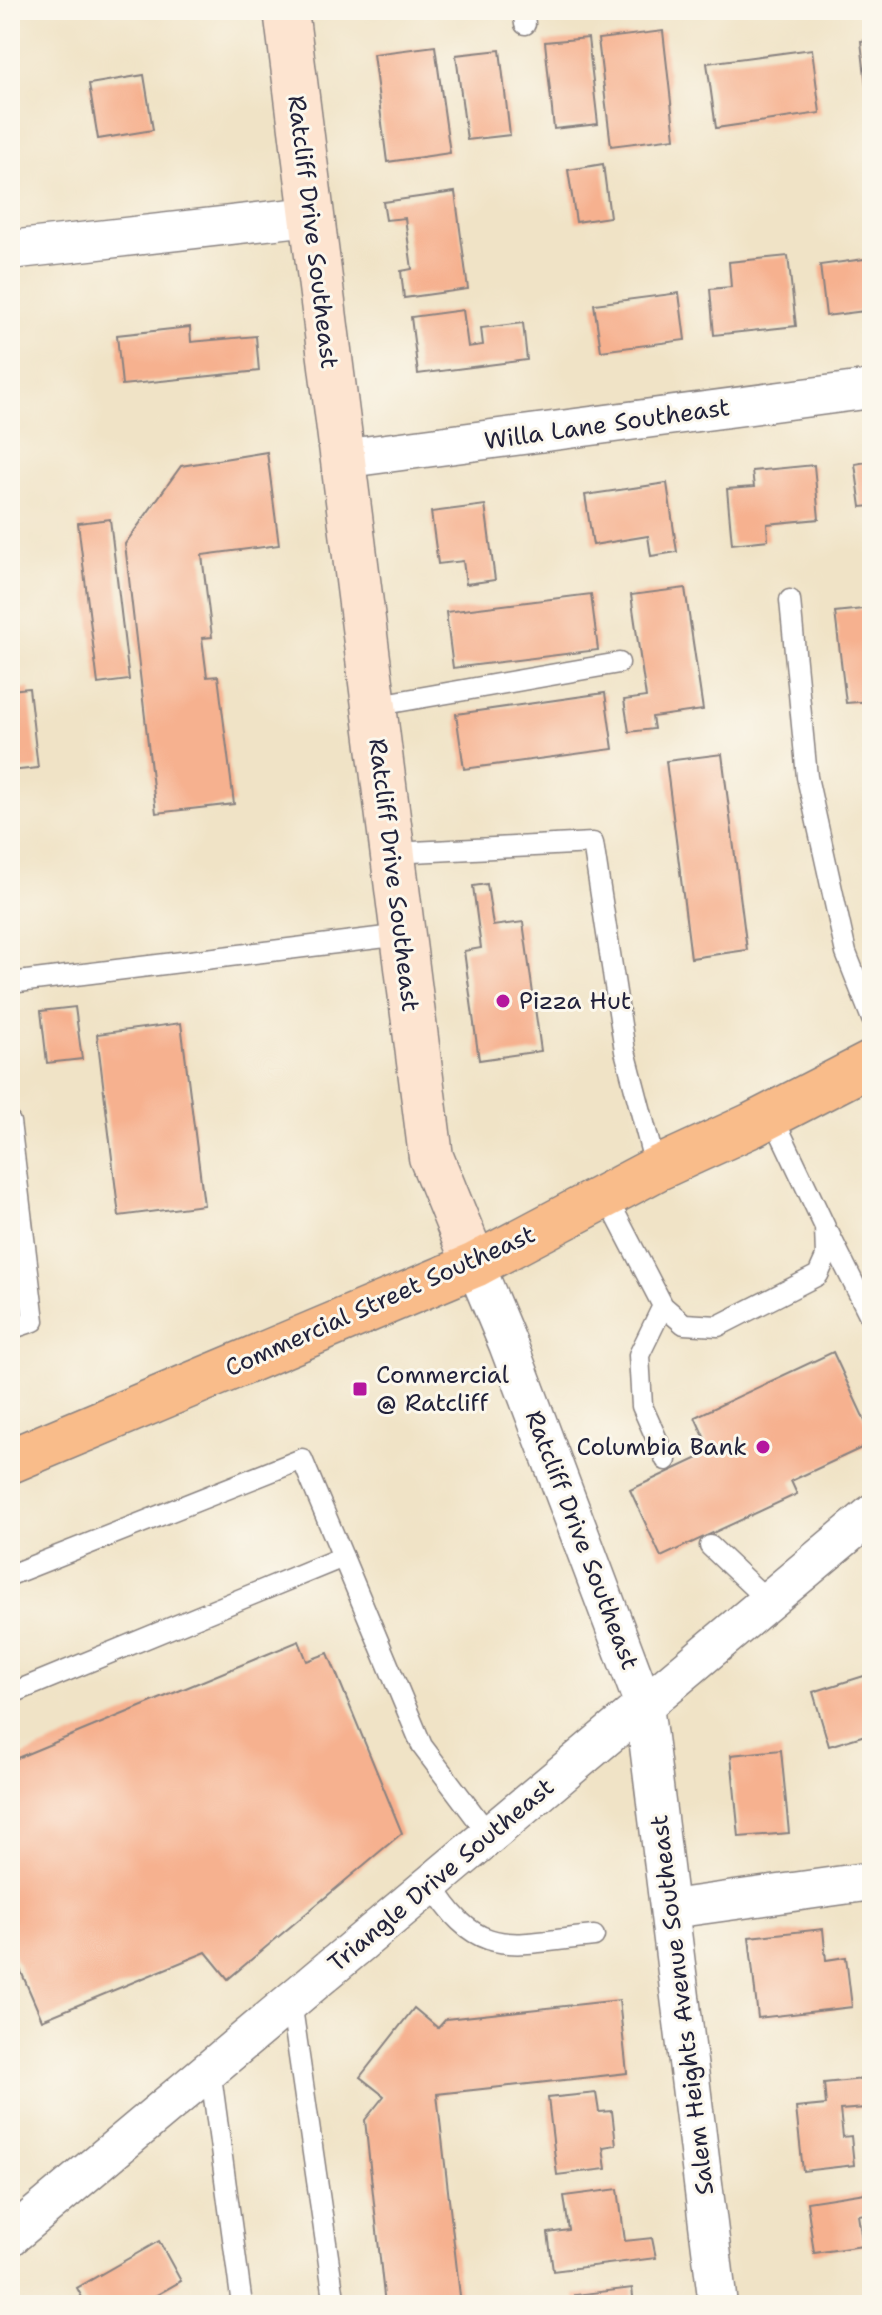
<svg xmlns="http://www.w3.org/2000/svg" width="882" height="2315" font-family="'Shantell Sans',sans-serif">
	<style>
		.building { fill: #f6b18f }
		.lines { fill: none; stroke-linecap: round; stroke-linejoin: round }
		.lane-casing { stroke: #898280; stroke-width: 23 }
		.street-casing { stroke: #898280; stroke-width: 41 }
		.secondary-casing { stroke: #898280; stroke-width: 47 }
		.primary-casing { stroke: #898280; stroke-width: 47 }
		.lane { stroke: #fff; stroke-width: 20 }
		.street { stroke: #fff; stroke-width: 38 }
		.secondary { stroke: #fde4d0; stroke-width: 44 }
		.primary { stroke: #f9bc8a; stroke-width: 44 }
		.poi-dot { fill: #b5179e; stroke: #fbf7ec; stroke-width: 3 }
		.labels { text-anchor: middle; stroke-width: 6; stroke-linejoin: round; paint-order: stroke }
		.street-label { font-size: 24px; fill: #22223b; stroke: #fbf7ec }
		.poi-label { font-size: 24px; fill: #22223b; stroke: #fbf7ec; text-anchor: start }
	</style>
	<rect width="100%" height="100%" fill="#fbf7ec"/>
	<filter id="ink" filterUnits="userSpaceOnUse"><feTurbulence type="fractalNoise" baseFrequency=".0125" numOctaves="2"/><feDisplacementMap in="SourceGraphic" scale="16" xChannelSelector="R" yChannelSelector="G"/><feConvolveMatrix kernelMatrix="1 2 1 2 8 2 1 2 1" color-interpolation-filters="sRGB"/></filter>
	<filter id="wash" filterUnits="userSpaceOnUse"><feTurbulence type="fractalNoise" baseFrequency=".006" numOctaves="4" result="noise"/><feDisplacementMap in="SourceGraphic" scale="32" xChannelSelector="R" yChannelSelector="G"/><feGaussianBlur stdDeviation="1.8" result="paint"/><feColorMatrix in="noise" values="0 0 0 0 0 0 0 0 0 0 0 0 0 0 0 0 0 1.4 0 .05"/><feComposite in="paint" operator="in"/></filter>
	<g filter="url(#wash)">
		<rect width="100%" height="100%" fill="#f0e3c6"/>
		<g id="blocks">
			<g class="building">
				<path d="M 663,31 L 675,138 L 611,146 L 598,39 Z"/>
				<path d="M 588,38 L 598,124 L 554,129 L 545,42 Z"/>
				<path d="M 872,40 L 872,122 L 870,122 L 861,41 Z"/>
				<path d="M 435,46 L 450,153 L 387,162 L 373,54 Z"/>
				<path d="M 812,49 L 820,113 L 716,128 L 707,63 Z"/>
				<path d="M 500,50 L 510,135 L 467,140 L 456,55 Z"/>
				<path d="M 144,75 L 153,130 L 98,139 L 89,84 Z"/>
				<path d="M 10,107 L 20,160 L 10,162 Z"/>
				<path d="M 603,164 L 610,217 L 576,222 L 568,170 Z"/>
				<path d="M 455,192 L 468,289 L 404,298 L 401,271 L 412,269 L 405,218 L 386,220 L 383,202 Z"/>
				<path d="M 788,256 L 796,326 L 714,335 L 710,289 L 731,287 L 729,262 Z"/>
				<path d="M 872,258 L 872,310 L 826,316 L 820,265 Z"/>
				<path d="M 679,293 L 685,340 L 601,351 L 594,304 Z"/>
				<path d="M 463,310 L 468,347 L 483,345 L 481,328 L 523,323 L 527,360 L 418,374 L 411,317 Z"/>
				<path d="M 190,327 L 191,342 L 256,336 L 259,371 L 122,385 L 117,335 Z"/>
				<path d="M 267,452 L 279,545 L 202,555 L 212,637 L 202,638 L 207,677 L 218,676 L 234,804 L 156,813 L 125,544 L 181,466 Z"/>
				<path d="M 872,461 L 872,506 L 861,507 L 855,464 Z"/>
				<path d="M 814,465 L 819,519 L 767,524 L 768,540 L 732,544 L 727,489 L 754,487 L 752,471 Z"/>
				<path d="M 667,483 L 677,552 L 651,556 L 648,536 L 593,545 L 585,495 Z"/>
				<path d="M 485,505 L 495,580 L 466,584 L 463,561 L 438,564 L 431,512 Z"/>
				<path d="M 110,519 L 129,680 L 98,684 L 78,523 Z"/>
				<path d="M 10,585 L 12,585 L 18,633 L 10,634 Z"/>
				<path d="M 685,588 L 703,710 L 652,717 L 654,729 L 629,732 L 624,700 L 646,697 L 631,595 Z"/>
				<path d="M 591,594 L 598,650 L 453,668 L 446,612 Z"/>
				<path d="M 872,608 L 872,701 L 846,703 L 835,612 Z"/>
				<path d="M 29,688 L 38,768 L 10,771 L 10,690 Z"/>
				<path d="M 605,693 L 613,749 L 464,769 L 456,714 Z"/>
				<path d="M 722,754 L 747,950 L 691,958 L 666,761 Z"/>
				<path d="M 487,884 L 493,926 L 523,922 L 541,1051 L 479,1060 L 464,951 L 481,948 L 473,886 Z"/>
				<path d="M 75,1007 L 82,1059 L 47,1063 L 41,1011 Z"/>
				<path d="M 181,1023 L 204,1205 L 119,1216 L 97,1034 Z"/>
				<path d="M 833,1352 L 872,1436 L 872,1443 L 791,1481 L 797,1494 L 661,1557 L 630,1490 L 711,1452 L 695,1417 Z"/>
				<path d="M 299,1641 L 307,1661 L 328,1653 L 402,1833 L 228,1979 L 206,1952 L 42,2020 L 10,1946 L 10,1761 Z"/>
				<path d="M 867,1675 L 872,1693 L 872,1733 L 829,1746 L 813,1692 Z"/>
				<path d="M 781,1750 L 789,1833 L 739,1837 L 731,1755 Z"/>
				<path d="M 823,1929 L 826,1960 L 846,1957 L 852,2007 L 758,2018 L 749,1937 Z"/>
				<path d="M 619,2000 L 627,2073 L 437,2094 L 461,2305 L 385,2305 L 365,2120 L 384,2096 L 360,2077 L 414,2008 L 438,2028 L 446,2019 Z"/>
				<path d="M 863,2079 L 866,2108 L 840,2110 L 843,2137 L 851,2136 L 854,2165 L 803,2171 L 796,2108 L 826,2105 L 824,2083 Z"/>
				<path d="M 596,2093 L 599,2112 L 612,2111 L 616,2145 L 603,2147 L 606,2169 L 557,2175 L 548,2098 Z"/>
				<path d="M 618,2189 L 625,2241 L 652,2238 L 656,2258 L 553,2271 L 548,2233 L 569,2230 L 564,2196 Z"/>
				<path d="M 872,2192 L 872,2213 L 858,2215 L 863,2246 L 814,2253 L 807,2202 Z"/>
				<path d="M 159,2241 L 181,2281 L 139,2305 L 86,2305 L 77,2288 Z"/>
				<path d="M 632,2288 L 634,2305 L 576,2305 L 575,2295 Z"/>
			</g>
		</g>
	</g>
	<g filter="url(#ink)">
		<use href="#blocks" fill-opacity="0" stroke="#898280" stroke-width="2"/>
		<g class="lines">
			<defs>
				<g id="lane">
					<path d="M 523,10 L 525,24"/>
					<path d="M 790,600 L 807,777 L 846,953 L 872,1019"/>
					<path d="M 373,706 L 619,663"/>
					<path d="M 392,853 L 593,843 L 625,1051 L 656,1169"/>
					<path d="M 10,983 L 402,935"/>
					<path d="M 10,1122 L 34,1321 L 10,1329"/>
					<path d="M 606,1196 L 663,1306 L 684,1324 L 718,1326 L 818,1275 L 826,1257 L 825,1227 L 772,1115"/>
					<path d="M 829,1234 L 872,1320"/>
					<path d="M 663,1306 L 639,1355 L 642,1406 L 666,1460"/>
					<path d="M 710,1546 L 768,1601"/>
					<path d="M 10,1575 L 302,1459 L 343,1557"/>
					<path d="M 10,1694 L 343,1557 L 422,1746 L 489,1835"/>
					<path d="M 431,1883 C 479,1963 513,1943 594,1936"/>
					<path d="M 291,2001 L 335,2305"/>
					<path d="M 210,2068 L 242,2305"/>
				</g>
				<g id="street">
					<path d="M 10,250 L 311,216"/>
					<path d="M 341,459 L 872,389"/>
					<path d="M 475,1265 L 508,1344 L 644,1705 L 718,2305"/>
					<path d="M 671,1909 L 872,1881"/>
					<path d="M 10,2237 L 872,1514"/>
				</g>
				<path id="secondary" d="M 286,10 L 431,1157 L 475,1265"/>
				<path id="primary" d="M 10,1461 L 475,1265 L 656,1169 L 752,1125 L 872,1063"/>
			</defs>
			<use href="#lane" class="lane-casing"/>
			<use href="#street" class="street-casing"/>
			<use href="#secondary" class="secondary-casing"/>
			<use href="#primary" class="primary-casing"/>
			<use href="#lane" class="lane"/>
			<use href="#street" class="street"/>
			<use href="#secondary" class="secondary"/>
			<use href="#primary" class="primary"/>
		</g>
	</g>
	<g class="poi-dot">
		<circle cx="503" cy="1001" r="8"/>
		<rect x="352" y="1381" width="16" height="16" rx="4"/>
		<circle cx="763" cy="1447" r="8"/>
	</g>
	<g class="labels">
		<g class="street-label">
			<text transform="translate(313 232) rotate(83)" y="8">Ratcliff Drive Southeast</text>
			<text transform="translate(607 424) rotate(-8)" y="8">Willa Lane Southeast</text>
			<text transform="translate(394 875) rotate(83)" y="8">Ratcliff Drive Southeast</text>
			<text transform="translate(380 1301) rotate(-24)" y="8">Commercial Street Southeast</text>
			<text transform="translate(582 1540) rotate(69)" y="8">Ratcliff Drive Southeast</text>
			<text transform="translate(441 1875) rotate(-40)" y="8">Triangle Drive Southeast</text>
			<text transform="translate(682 2005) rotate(-97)" y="8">Salem Heights Avenue Southeast</text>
		</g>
		<g class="poi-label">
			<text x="519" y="1009">Pizza Hut</text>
			<text x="376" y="1383">Commercial<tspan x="376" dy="28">@ Ratcliff</tspan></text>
			<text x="747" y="1455" text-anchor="end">Columbia Bank</text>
		</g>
	</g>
	<rect width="882" height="2315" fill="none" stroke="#fbf7ec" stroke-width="40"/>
</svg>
